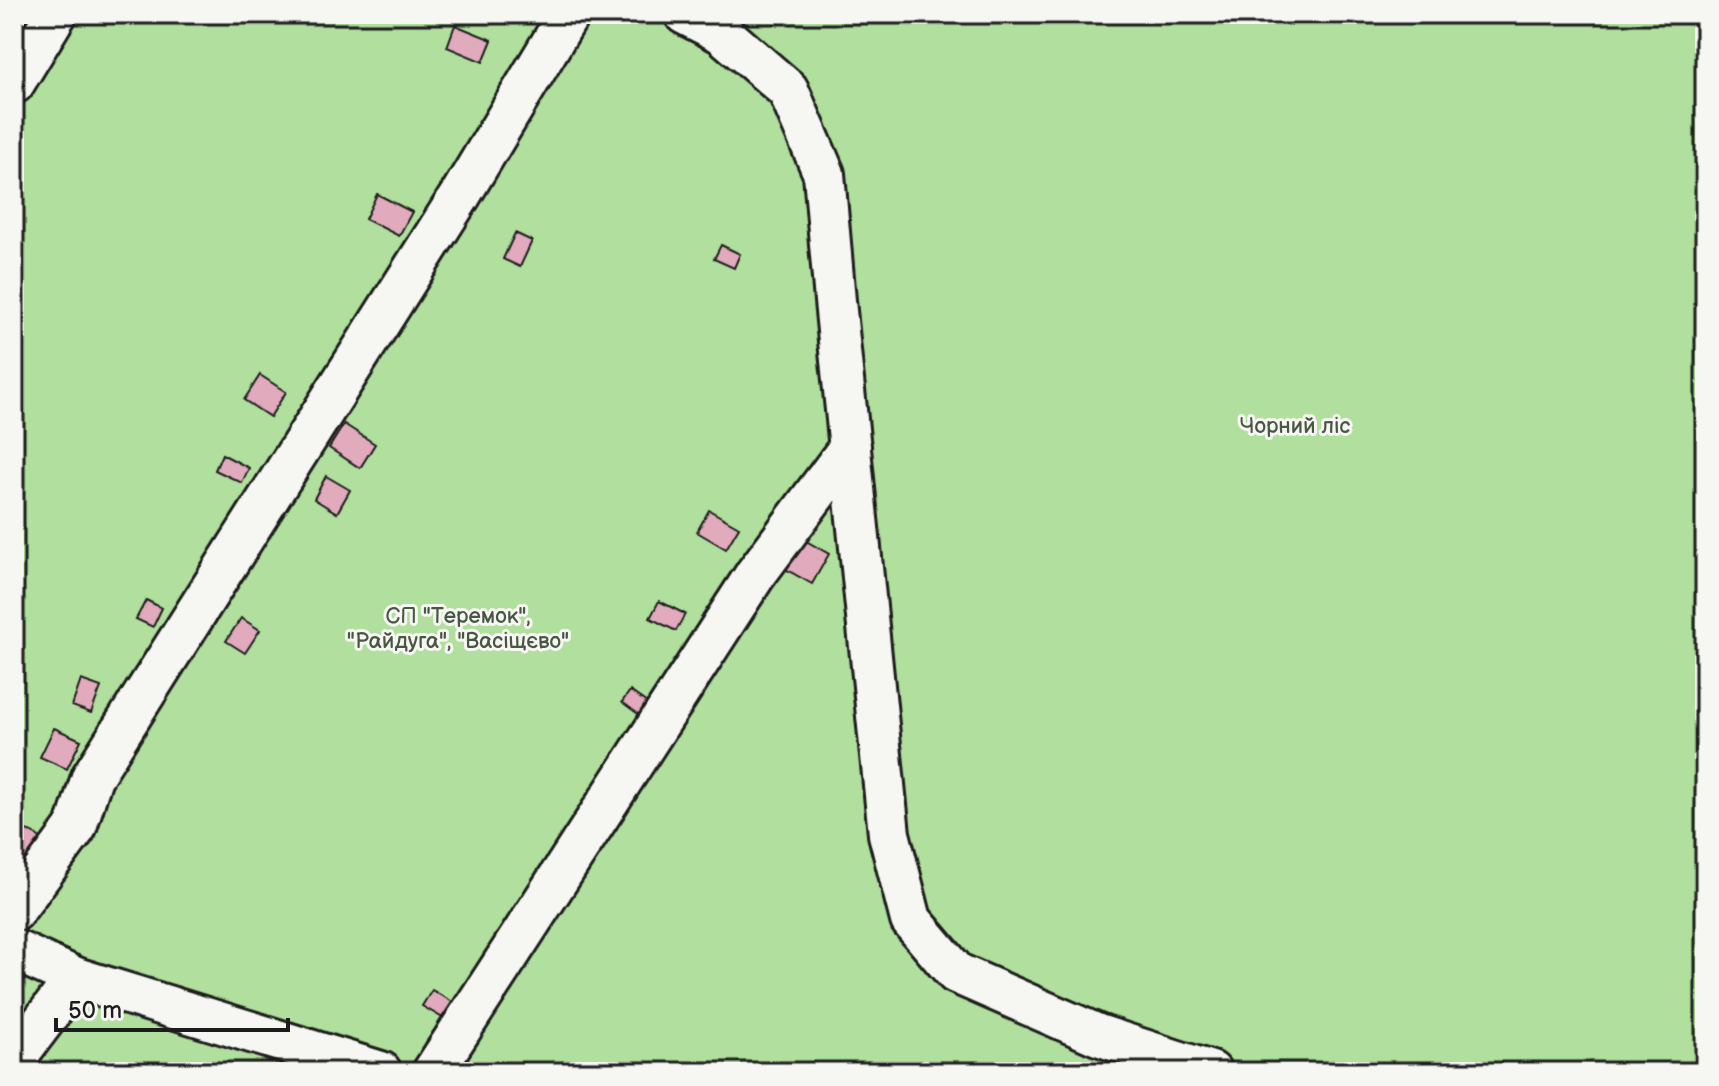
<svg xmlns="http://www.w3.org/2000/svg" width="1719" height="1086" font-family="'Balsamiq Sans',sans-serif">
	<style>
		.green { fill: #b0df9e; stroke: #667e5d; stroke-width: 2 }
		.building { fill: #e1aabd; stroke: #1c1c1c; stroke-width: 2 }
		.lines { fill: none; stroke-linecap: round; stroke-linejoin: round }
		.minor-casing { stroke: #1c1c1c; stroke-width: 46 }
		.minor { stroke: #f6f6f2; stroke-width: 40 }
		.labels { text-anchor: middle; stroke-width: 6; stroke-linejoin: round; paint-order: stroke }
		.park-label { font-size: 22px; fill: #485643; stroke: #f6f6f2 }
	</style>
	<rect width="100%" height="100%" fill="#f0dfe2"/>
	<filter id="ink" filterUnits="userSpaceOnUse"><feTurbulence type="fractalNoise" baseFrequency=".0125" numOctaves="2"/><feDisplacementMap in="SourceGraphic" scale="16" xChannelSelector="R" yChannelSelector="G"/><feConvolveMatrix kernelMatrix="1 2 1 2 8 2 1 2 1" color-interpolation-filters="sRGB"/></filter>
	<g filter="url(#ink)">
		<rect class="green" x="14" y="14" width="1691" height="1058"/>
		<g class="building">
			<path d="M 455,25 L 492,40 L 483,62 L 447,47 Z"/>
			<path d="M 377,194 L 412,212 L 399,236 L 365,219 Z"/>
			<path d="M 515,233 L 532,241 L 520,267 L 503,259 Z"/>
			<path d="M 721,245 L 740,254 L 734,268 L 714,259 Z"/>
			<path d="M 260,375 L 286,392 L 270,417 L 244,400 Z"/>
			<path d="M 344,424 L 375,444 L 360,468 L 329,448 Z"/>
			<path d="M 222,454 L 249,468 L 242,483 L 215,470 Z"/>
			<path d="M 326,476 L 350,490 L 337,513 L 314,499 Z"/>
			<path d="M 709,510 L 739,527 L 726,549 L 697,532 Z"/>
			<path d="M 799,537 L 829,554 L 812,584 L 782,567 Z"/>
			<path d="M 146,600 L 162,608 L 153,627 L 136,619 Z"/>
			<path d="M 659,601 L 685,614 L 676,631 L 650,618 Z"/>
			<path d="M 241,618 L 260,630 L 245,653 L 226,641 Z"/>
			<path d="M 81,680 L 101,687 L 91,713 L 72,706 Z"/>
			<path d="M 630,691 L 654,708 L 645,719 L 622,702 Z"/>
			<path d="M 54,728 L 81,740 L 67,769 L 40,757 Z"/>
			<path d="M 23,828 L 48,842 L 28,875 L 14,867 L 14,844 Z"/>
			<path d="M 432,990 L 470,1012 L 460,1028 L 422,1006 Z"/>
		</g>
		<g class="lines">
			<defs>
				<g id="minor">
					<path d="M 685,14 L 722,33 L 788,90 L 824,174 L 835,301 L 889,834 L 911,920 L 956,973 L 1098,1035 L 1211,1072"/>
					<path d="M 14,83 L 56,14"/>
					<path d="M 14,911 L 76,827 L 92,777 L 461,194 L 569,14"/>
					<path d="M 14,950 L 76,978 L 381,1072"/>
					<path d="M 14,1060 L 76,978"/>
					<path d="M 433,1072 L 755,575 L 850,447"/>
				</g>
			</defs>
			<use href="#minor" class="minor-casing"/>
			<use href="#minor" class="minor"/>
		</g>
	</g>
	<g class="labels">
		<g class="park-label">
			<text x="1295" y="433">Чорний ліс</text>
			<text x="458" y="623">СП "Теремок",<tspan x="458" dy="25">"Райдуга", "Васіщєво"</tspan></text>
		</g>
	</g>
	<rect width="1719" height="1086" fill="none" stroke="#f6f6f2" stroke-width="48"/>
	<rect x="24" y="24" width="1671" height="1038" fill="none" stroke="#1c1c1c" stroke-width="3" filter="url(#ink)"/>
	<path d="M56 1018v12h232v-12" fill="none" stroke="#1c1c1c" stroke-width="4"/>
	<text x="68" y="1018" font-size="24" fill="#1c1c1c" stroke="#f6f6f2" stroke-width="6" paint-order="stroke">50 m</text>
</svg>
